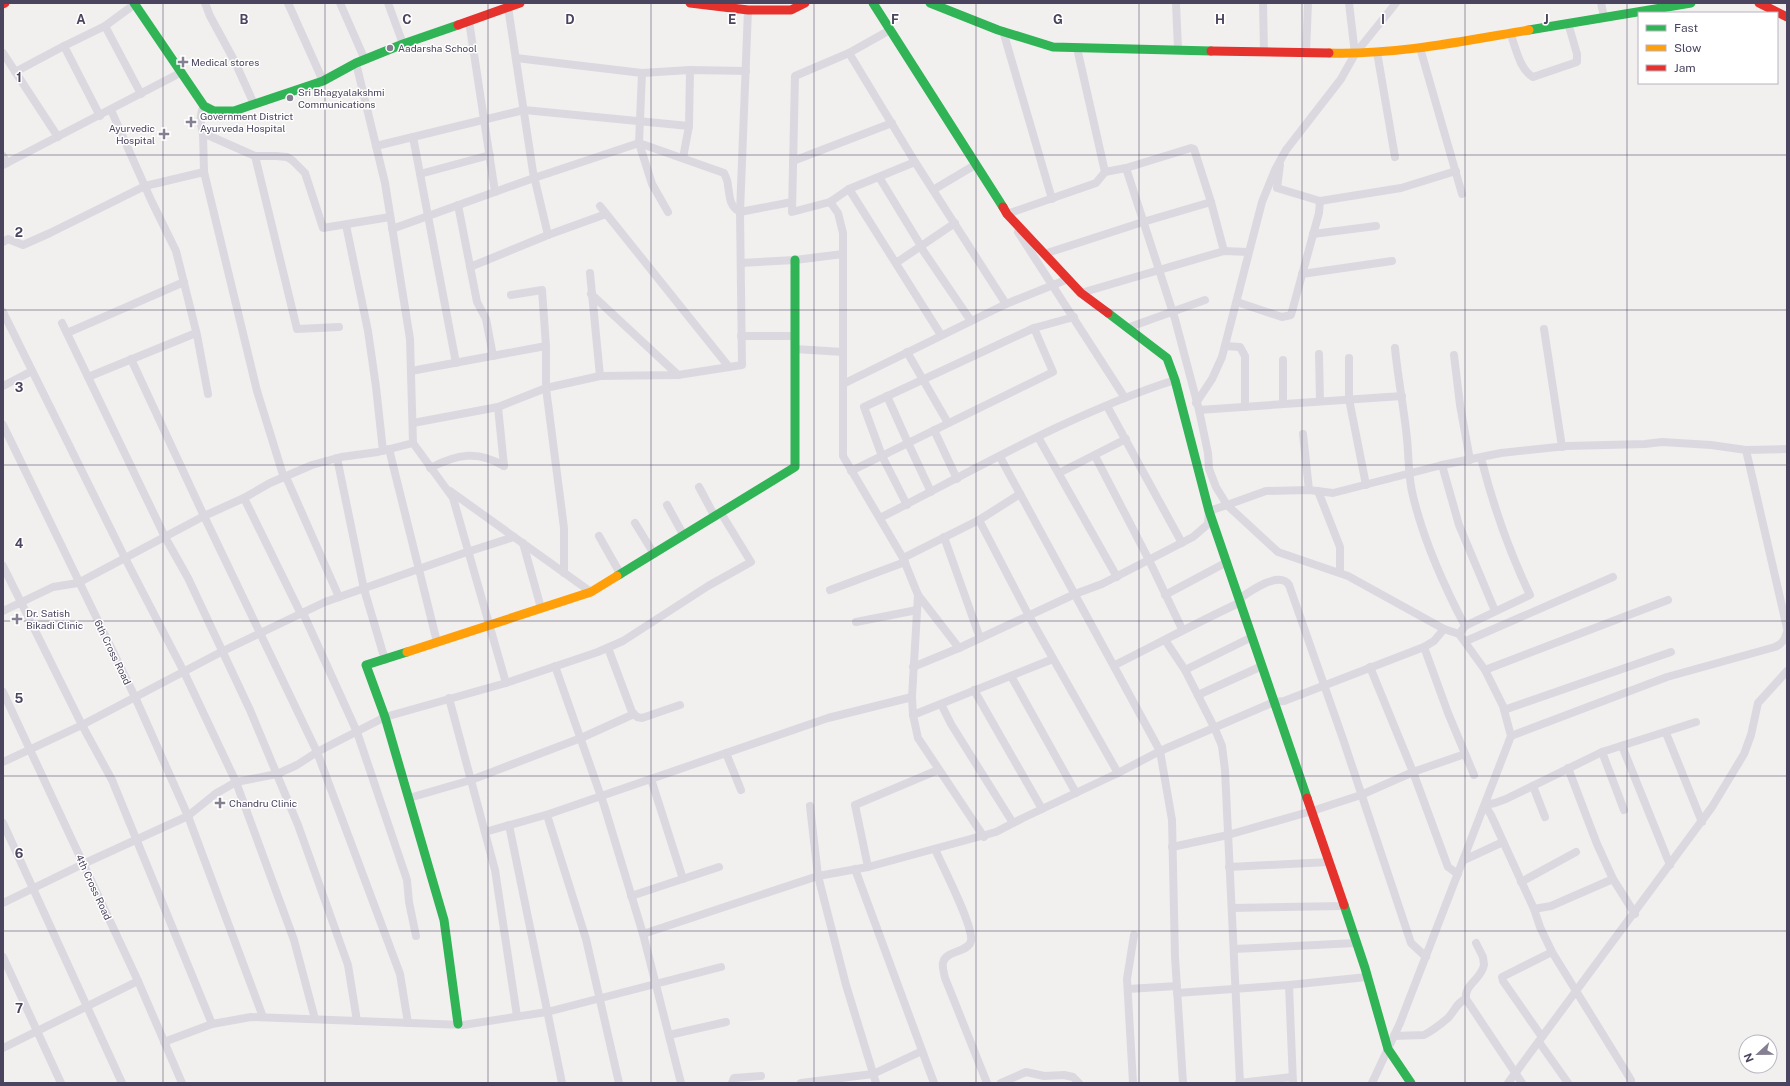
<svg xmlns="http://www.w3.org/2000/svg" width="1790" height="1086" font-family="'Public Sans',sans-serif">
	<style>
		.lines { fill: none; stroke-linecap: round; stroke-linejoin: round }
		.street { stroke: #dbd9df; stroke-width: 8 }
		.fast { stroke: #30b455; stroke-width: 9 }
		.slow { stroke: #ff9f0a; stroke-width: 9 }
		.jam { stroke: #e5322d; stroke-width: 9 }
		.grid { fill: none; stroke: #4b445f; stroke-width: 1; stroke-opacity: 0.55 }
		.poi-dot { fill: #858091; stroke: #fff; stroke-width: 1.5 }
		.labels { text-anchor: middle; stroke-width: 3; stroke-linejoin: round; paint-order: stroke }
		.poi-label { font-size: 10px; fill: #4b445f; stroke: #fff; text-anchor: start }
		.street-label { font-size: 10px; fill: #4b445f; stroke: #fff }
		.grid-label { font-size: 13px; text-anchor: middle; font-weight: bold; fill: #4b445f; stroke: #fff; stroke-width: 3; stroke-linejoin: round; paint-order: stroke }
	</style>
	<rect width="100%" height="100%" fill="#f1f0ef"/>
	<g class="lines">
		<g class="street">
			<path d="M 205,3 L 210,16 L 235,62 L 254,104"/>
			<path d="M 288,3 L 323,81"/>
			<path d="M 340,3 L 365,60"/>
			<path d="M 388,3 L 403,44"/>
			<path d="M 1176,3 L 1178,49"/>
			<path d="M 1263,3 L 1264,52"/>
			<path d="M 1349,3 L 1355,54"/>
			<path d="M 1601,3 L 1604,17"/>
			<path d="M 508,7 L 533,172 L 548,235"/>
			<path d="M 469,21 L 495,192"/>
			<path d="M 105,26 L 141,94"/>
			<path d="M 890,30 L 849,53 L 795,76 L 792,212 L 830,202 L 849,189 L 915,162"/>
			<path d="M 1003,31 L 1052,199"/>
			<path d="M 1510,33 C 1516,47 1519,69 1533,77 L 1577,62 L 1577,54 L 1568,23"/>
			<path d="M 64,46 L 100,116"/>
			<path d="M 1077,48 L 1105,172"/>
			<path d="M 1420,48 L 1462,194"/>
			<path d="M 1377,52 L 1395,157"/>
			<path d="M 3,53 L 58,137"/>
			<path d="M 849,53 L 915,162 L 1006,304"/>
			<path d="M 1306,53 L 1308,3"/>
			<path d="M 516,58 L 642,73 L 690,70 L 746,71"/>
			<path d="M 15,72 L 64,46 L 105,26 L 135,4"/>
			<path d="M 642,73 L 639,143 L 652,184 L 668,212"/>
			<path d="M 204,106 C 199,115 200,124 203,133 L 255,156 L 276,156 L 287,157 L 292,160 L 305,173 L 323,228 L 390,217"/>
			<path d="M 111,110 L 151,200 L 176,251 L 197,335 L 208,394"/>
			<path d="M 203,133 L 204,172 L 257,391 L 284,478"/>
			<path d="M 413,137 L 456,363"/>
			<path d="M 376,146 L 524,110 L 689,126"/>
			<path d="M 3,156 L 7,163"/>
			<path d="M 255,156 L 297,329 L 339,327"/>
			<path d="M 683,158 L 689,126 L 690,70"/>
			<path d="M 793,161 L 892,123"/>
			<path d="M 3,165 L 182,72"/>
			<path d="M 1280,165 L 1277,188 L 1320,201 L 1401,188 L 1456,171"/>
			<path d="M 1126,168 L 1175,319 L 1199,410 L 1208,453 L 1209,469 L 1216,487 L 1227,505 L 1266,491 L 1309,490 L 1333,493 L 1442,465 L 1501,453 L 1567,446 L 1645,444 L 1662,442 L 1711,445 L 1746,450 L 1787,449"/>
			<path d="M 420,174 L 490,155"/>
			<path d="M 879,177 L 921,246"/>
			<path d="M 849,189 L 941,335"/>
			<path d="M 933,190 L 975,165"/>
			<path d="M 830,202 L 838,213 L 843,233 L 843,456 L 903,558 L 918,595 L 959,648"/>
			<path d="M 458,205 L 477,302 L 486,319 L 493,356"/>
			<path d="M 600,206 L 729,367"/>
			<path d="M 1009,217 L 1007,214 L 1096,183 L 1105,172 L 1126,168 L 1191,148 L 1194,149 L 1211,202 L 1224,251"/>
			<path d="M 346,225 L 368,331 L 376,387 L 383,451"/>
			<path d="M 392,229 L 534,178 L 639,143 L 724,173 C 726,177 728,182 728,186 C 730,197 729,206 740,212 L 792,202"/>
			<path d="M 1018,232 L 1125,398"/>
			<path d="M 1313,234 L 1376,226"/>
			<path d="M 3,242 L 8,239 L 23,245 L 50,233 L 145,186 L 204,172"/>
			<path d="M 920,246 L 971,321"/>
			<path d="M 1044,254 L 1143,222 L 1211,202"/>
			<path d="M 741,263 L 795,260 L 843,254"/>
			<path d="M 896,263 L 955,223"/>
			<path d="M 470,267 L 548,235 L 606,214"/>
			<path d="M 590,273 L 600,376"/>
			<path d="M 1302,274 L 1392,261"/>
			<path d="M 1081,293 L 1224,251 L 1248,252"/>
			<path d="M 591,294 L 678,375"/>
			<path d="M 511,295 L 542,290 L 546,346 L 546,388 L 564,528 L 564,573"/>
			<path d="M 1237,302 L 1282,317 L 1291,315 L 1319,213 L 1320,201"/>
			<path d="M 3,312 L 125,558 L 184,672 L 236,782 L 294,940 L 315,1019"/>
			<path d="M 62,323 L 165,537 L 188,578 L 250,710 L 298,825 L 348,965 L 357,1021"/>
			<path d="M 1127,328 L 1205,300"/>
			<path d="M 1544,329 L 1562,447"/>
			<path d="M 67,333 L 184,282"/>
			<path d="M 741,336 L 795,336"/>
			<path d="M 1225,346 L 1240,347 L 1245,356 L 1245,407"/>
			<path d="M 1395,348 C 1398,379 1404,408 1407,439 C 1409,458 1408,477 1413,496 C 1424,542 1443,584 1465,626 L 1459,634"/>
			<path d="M 795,349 L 843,352"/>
			<path d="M 907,352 L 948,423"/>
			<path d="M 1319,354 L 1320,401"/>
			<path d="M 1454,355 L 1460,405 L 1470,460"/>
			<path d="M 1349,358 L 1349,399 L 1366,485"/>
			<path d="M 131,359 L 204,516 L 317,752 L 400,974 L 408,1023"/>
			<path d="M 411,371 L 546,346"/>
			<path d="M 88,377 L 196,333"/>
			<path d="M 843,384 L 1006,304 L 1068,279"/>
			<path d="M 3,386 L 32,371"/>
			<path d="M 887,396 L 908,443 L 931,492"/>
			<path d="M 1196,403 L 1212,379 L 1222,357 L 1262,202 L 1275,170 L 1286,150 L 1341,79 L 1355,54 L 1396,3"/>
			<path d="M 1283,404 L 1283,360"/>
			<path d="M 1107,406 L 1182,543"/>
			<path d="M 498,407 L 504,466"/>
			<path d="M 1199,410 L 1402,396"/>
			<path d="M 413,423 L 498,407 L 546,388 L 600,376 L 678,375 L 742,365 L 740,212 L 748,10"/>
			<path d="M 3,425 L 135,697 L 188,816 L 263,1017"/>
			<path d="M 934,430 L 957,479"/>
			<path d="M 1303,434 L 1309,490"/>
			<path d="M 1038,437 L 1117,577"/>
			<path d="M 413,443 L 453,498 L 506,683"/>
			<path d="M 389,449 L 437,642"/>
			<path d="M 1746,450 L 1787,628"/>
			<path d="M 1095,456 L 1149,560 L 1182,629"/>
			<path d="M 1000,457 L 1160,751 L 1172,820 L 1175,957 L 1183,1083"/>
			<path d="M 337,458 L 364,589"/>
			<path d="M 1442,465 L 1459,525 L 1495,611"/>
			<path d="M 430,468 C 457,454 478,450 504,466"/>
			<path d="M 851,471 L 1053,372 L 1034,328"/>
			<path d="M 1059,473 L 1126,439"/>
			<path d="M 286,477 L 339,597"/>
			<path d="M 699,487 L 715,517"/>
			<path d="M 450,491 L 591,592"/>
			<path d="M 1318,491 L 1340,547 L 1340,573"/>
			<path d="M 244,498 L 301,614"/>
			<path d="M 667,505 L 684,536"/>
			<path d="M 907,505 L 882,456 L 864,407 L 1034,328 L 1074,317"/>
			<path d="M 880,518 C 974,470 1074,412 1175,380"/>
			<path d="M 979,520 L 1029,616 L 1118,773"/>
			<path d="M 635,523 L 654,554"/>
			<path d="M 599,536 L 621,575"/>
			<path d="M 944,537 L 980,638"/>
			<path d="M 523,543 L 541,608"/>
			<path d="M 903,558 L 979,520 L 1020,494"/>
			<path d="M 3,566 L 82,725 L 112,780 L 212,1024"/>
			<path d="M 364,589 L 385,660"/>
			<path d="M 830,590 L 905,562"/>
			<path d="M 918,595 L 912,697 L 913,715 L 918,738 L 984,837"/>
			<path d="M 1165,595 L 1227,562"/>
			<path d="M 1239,599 C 1249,592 1279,570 1289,585 L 1343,739 L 1411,943 L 1426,957"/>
			<path d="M 3,611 L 53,587 L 78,583 L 204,516 L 244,498 L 270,483 L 312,465 L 341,457 L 378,452 L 413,443 L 410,339 L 385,183 L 356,63"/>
			<path d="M 303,613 L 357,732 L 407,880 L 409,902 L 416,936"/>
			<path d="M 856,622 L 917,610"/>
			<path d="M 1465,626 L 1530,595 C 1509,551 1493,505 1481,458"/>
			<path d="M 1165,640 L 1185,670 L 1215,729 L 1222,746 L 1225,770 L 1240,1083"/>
			<path d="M 1466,641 L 1613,577"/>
			<path d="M 1424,647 L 1448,713 L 1474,775"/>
			<path d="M 608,648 L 632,712 L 637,717 L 642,718 L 680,705"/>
			<path d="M 1115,665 C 1157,644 1198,622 1241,602"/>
			<path d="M 555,666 L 604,805 L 643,934 L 681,1083"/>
			<path d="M 913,667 L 959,648 L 1075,594 L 1102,584 L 1193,537 L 1208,524 L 1209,511 L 1227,505 L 1278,552 L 1348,576 L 1444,629 L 1459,634 L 1485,670 L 1503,706 L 1511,736 L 1400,1023 L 1372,1083"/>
			<path d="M 1370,667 L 1413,772 L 1448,867 L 1458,874"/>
			<path d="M 1185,670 L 1252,637"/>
			<path d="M 1485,670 L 1668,600"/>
			<path d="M 1011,676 L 1076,793"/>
			<path d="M 974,690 L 1042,809"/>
			<path d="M 3,692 L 138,981 L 182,1083"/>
			<path d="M 1198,695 L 1262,666"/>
			<path d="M 449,698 L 495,870 L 517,1016"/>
			<path d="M 941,704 L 951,724 L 1013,823"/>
			<path d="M 1504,710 L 1671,652"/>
			<path d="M 913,715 L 1053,659"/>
			<path d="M 1666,733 L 1702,822"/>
			<path d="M 1511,736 L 1667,677 L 1775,647 C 1782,644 1785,640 1787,632"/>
			<path d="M 1622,746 L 1670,865"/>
			<path d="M 1602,752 L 1624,810"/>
			<path d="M 726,753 L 741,790"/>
			<path d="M 3,762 L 82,725 L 223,651 L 325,602 L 467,552 L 514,537"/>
			<path d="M 1568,768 L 1597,844 L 1613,879 L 1635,914"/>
			<path d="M 651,779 L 683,879"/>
			<path d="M 1533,786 L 1545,817"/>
			<path d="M 409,798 L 471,780 L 581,738 L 634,714"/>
			<path d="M 810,806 L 818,876 L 846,985 L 876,1083"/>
			<path d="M 547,815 L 586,939 L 619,1083"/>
			<path d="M 3,823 L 122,1083"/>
			<path d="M 509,825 L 562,1083"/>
			<path d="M 485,832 L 549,814 L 828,718 L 912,697"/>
			<path d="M 1172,847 L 1228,835 L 1312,811 L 1361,795 L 1413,772 L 1465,754"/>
			<path d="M 935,849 C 942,866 974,926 971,941 C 968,953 945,950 943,963 C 942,967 944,973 945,978 L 987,1083"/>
			<path d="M 1464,860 L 1503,842"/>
			<path d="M 868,867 L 855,805 L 938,770"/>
			<path d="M 1229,867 L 1329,862"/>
			<path d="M 855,869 L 934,1083"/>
			<path d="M 1521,882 L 1576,852"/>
			<path d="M 631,896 L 719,867"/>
			<path d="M 3,903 L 83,864 L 188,816 L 215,794 L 236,782 L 277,774 L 297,765 L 317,752 L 385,717 L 506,683 L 598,652 L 623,641 L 708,586 L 751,562 L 721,513"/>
			<path d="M 1232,908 L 1343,906"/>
			<path d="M 1534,909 L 1551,906 L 1613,879"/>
			<path d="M 643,934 L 818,876 L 868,867 L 996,832 L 1023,818 L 1118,773 L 1160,751 L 1274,702 L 1284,701 L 1424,647 L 1434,641 L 1444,629"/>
			<path d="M 1234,949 L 1356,943"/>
			<path d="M 3,957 L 61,1083"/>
			<path d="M 1289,985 L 1293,1083"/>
			<path d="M 1128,989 L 1177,986"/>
			<path d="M 1177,993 L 1289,985 L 1367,977"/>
			<path d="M 1466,999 L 1522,1083"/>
			<path d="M 669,1035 L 726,1022"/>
			<path d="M 1394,1036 L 1424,1035 C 1432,1031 1441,1024 1448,1018 C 1454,1012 1458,1001 1466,999 C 1464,984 1481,980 1484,965 L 1483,957 L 1476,943"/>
			<path d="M 1542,1037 L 1503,981 L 1502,977 L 1552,952"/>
			<path d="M 164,1042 L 212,1024 L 251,1017 L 463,1025 L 547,1012 L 721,967"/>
			<path d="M 1539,1042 L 1568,1083"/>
			<path d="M 3,1048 L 138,981"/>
			<path d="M 1631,1080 L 1552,952 L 1540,927 L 1534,909 L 1491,815 L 1485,805 L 1495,803 L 1506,799 L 1602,752 L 1696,722"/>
			<path d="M 732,1083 L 734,1078 L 761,1076"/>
			<path d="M 801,1083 L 873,1074 L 922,1051"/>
			<path d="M 1001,1083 L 1026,1072 L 1044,1076 L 1064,1075 L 1073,1077 L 1079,1083"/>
			<path d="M 1133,1083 L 1127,979 L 1134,935"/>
			<path d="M 1239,1083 L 1292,1077"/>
			<path d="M 1508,1083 L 1712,807 L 1744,754 L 1751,735 L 1758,703 L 1787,671"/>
		</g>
		<g class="fast">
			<path d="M 134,3 L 204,106 L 214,111 L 234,111 L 323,81 L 356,63 L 403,44 L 458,25"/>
			<path d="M 873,3 L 1003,207"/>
			<path d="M 930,3 L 998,30 L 1053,47 L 1211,51"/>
			<path d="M 1529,30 L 1691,3"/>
			<path d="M 1108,313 L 1167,358 L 1175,380 L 1209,511 L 1307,798"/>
			<path d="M 617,576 L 795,467 L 795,260"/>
			<path d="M 407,652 L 366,665 L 385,717 L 444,920 L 458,1024"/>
			<path d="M 1344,905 L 1365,968 L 1388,1049 L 1411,1083"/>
		</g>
		<g class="slow">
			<path d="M 1329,53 C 1397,55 1463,41 1529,30"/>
			<path d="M 407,652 L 591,592 L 617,576"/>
		</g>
		<g class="jam">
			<path d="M 690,3 L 748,10 L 791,10 L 805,3"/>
			<path d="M 1759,3 L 1787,17"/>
			<path d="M 3,4 L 5,3"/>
			<path d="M 458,25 L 520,3"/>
			<path d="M 1211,51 L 1329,53"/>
			<path d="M 1003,207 L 1007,214 L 1081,293 L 1108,313"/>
			<path d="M 1307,798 L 1344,905"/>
		</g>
	</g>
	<path class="grid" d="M 163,3 L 163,1083M 325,3 L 325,1083M 488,3 L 488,1083M 651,3 L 651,1083M 814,3 L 814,1083M 976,3 L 976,1083M 1139,3 L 1139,1083M 1302,3 L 1302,1083M 1465,3 L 1465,1083M 1627,3 L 1627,1083M 3,155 L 1787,155M 3,310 L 1787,310M 3,465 L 1787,465M 3,621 L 1787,621M 3,776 L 1787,776M 3,931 L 1787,931"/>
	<g class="poi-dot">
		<circle cx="390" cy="48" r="4"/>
		<path d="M181 56h4v4h4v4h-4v4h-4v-4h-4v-4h4z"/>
		<circle cx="290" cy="98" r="4"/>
		<path d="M189 116h4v4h4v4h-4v4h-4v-4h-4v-4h4z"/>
		<path d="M162 128h4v4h4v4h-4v4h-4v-4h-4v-4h4z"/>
		<path d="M15 613h4v4h4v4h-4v4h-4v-4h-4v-4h4z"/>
		<path d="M218 797h4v4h4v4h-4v4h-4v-4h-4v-4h4z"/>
	</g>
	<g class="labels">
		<g class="poi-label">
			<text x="398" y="52">Aadarsha School</text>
			<text x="191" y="66">Medical stores</text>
			<text x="298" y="96">Sri Bhagyalakshmi<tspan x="298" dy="12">Communications</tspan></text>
			<text x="200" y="120">Government District<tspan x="200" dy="12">Ayurveda Hospital</tspan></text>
			<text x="155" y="132" text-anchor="end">Ayurvedic<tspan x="155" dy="12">Hospital</tspan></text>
			<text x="26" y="617">Dr. Satish<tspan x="26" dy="12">Bikadi Clinic</tspan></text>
			<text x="229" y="807">Chandru Clinic</text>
		</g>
		<g class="street-label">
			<text transform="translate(113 652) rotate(64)" y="4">6th Cross Road</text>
			<text transform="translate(94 887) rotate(65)" y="4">4th Cross Road</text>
		</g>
	</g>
	<g class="grid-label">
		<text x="81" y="24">A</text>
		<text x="244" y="24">B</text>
		<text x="407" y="24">C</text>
		<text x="570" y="24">D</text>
		<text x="732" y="24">E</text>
		<text x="895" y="24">F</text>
		<text x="1058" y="24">G</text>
		<text x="1220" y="24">H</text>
		<text x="1383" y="24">I</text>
		<text x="1546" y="24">J</text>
		<text x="19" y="82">1</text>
		<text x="19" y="237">2</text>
		<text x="19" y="392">3</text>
		<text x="19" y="548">4</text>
		<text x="19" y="703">5</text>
		<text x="19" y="858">6</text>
		<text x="19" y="1013">7</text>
	</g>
	<rect width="1790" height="1086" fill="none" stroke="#4b445f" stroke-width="8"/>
	<rect x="1638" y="12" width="140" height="72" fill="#ffffff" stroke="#b7b4bf"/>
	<rect x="1646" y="25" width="20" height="6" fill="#30b455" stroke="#b7b4bf"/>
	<text x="1674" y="32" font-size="12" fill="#4b445f">Fast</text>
	<rect x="1646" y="45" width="20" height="6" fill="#ff9f0a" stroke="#b7b4bf"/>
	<text x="1674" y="52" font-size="12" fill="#4b445f">Slow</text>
	<rect x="1646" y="65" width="20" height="6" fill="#e5322d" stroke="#b7b4bf"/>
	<text x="1674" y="72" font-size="12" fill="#4b445f">Jam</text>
	<g transform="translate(1758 1054) rotate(248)"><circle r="19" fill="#ffffff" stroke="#b7b4bf"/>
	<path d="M0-3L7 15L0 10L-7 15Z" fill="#858091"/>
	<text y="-6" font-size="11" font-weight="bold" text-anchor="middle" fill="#4b445f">N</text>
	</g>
</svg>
